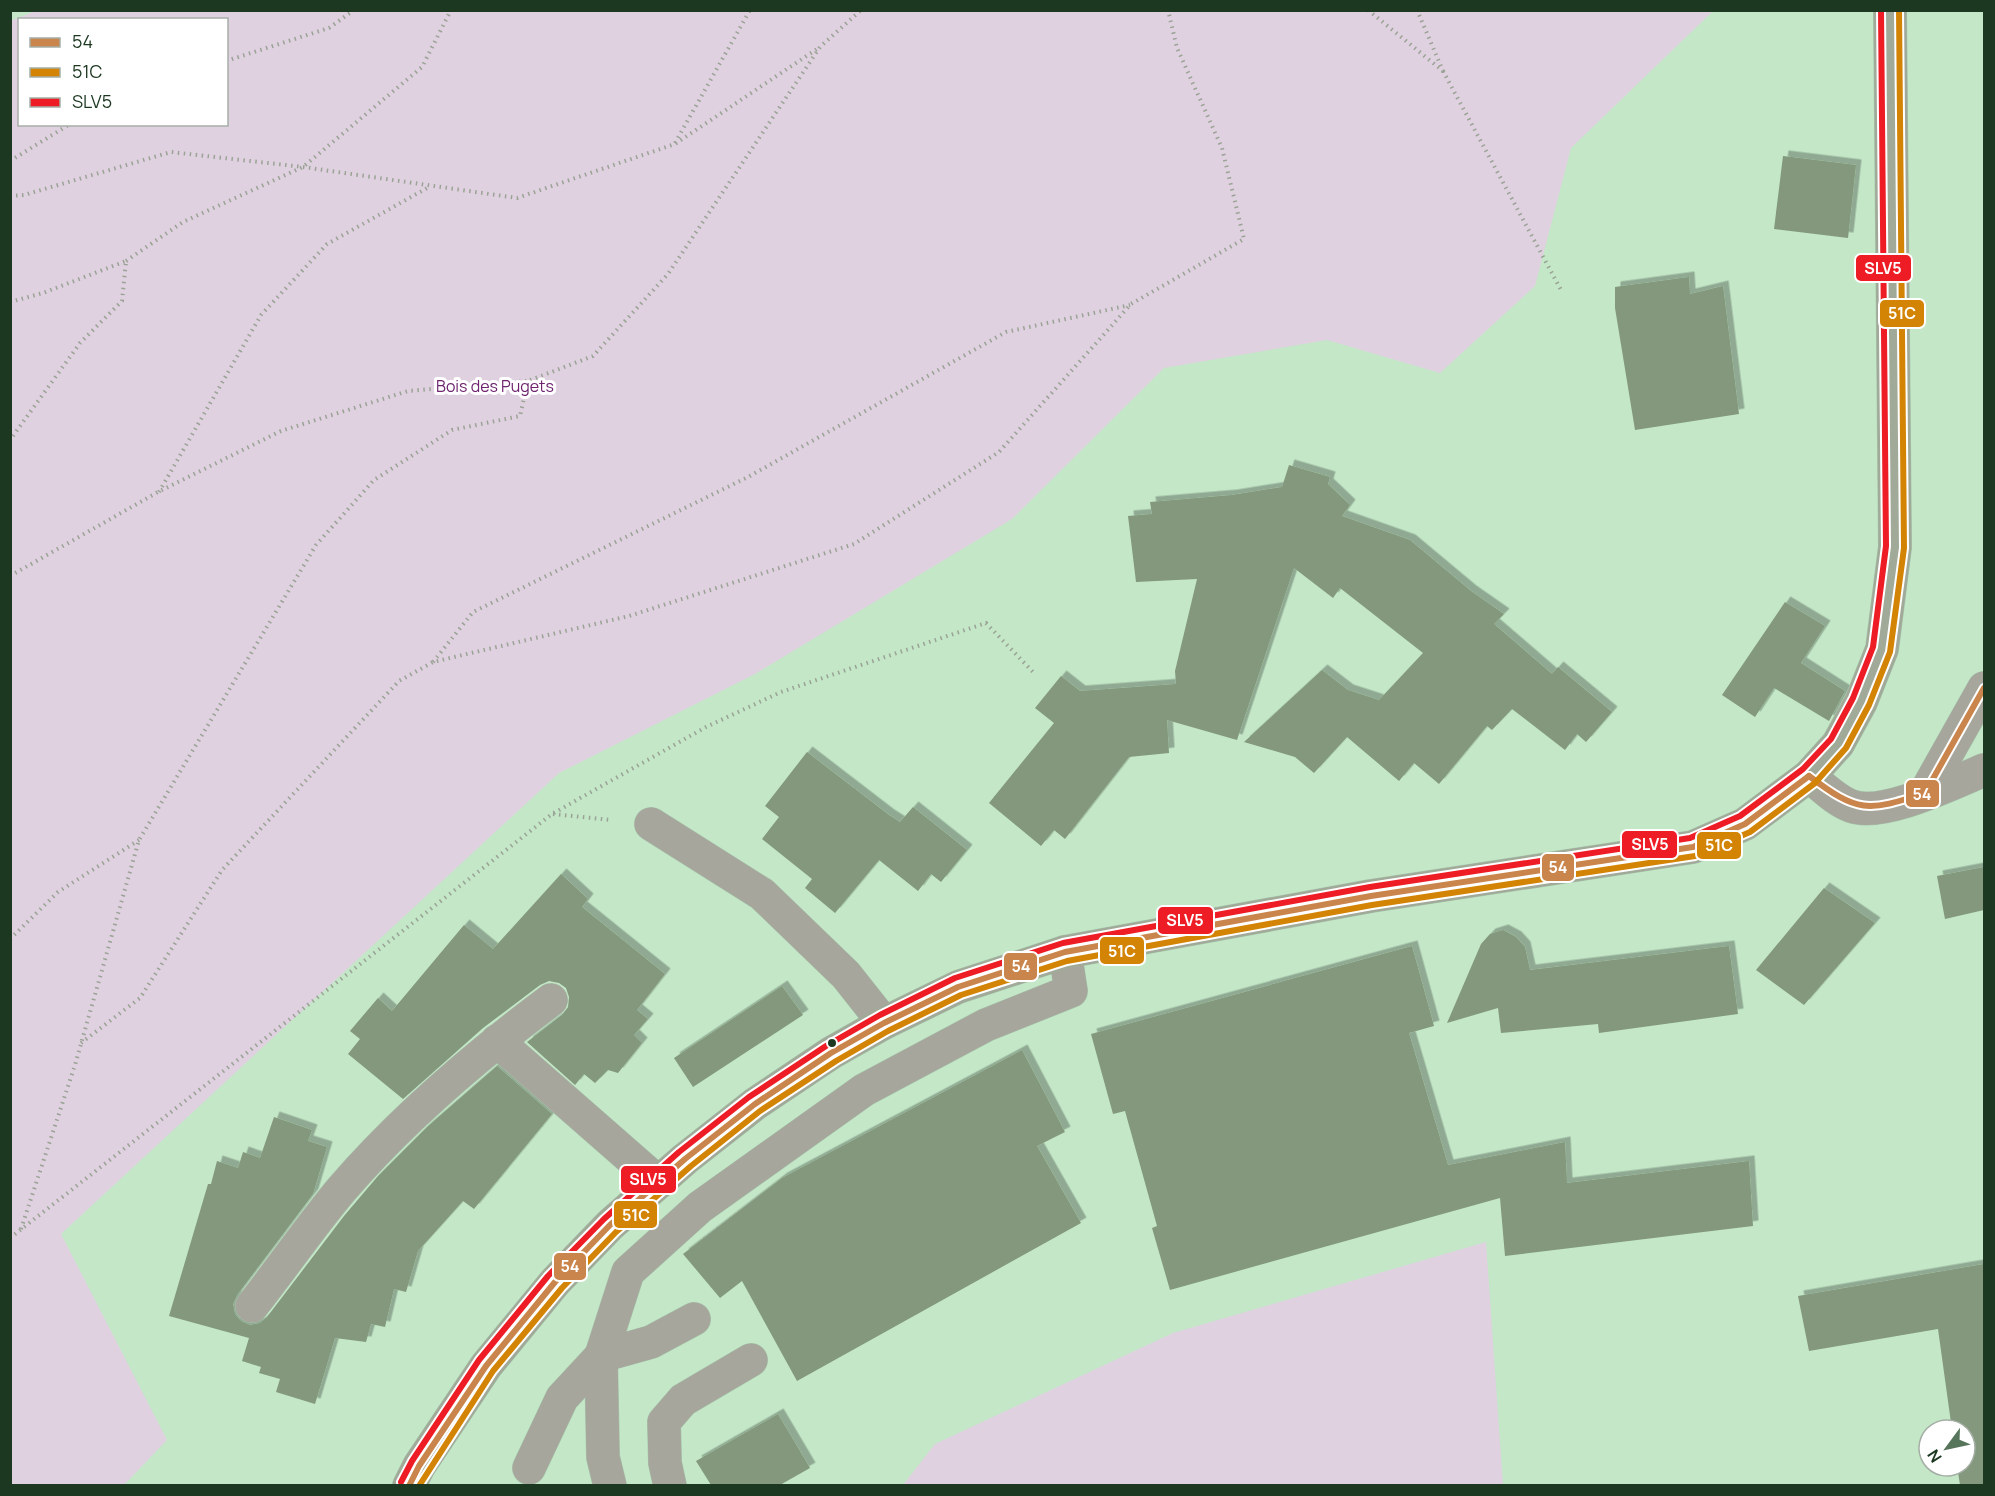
<svg xmlns="http://www.w3.org/2000/svg" width="1995" height="1496" font-family="Manrope,sans-serif">
	<style>
		.green { fill: #e0d1e1; fill-rule: evenodd }
		.building { fill: #83987c; filter: url(#shadow) }
		.lines { fill: none; stroke-linecap: round; stroke-linejoin: round }
		.minor-casing { stroke: #a8c5ac; stroke-width: 34 }
		.major-casing { stroke: #a8c5ac; stroke-width: 34 }
		.path { stroke: #9aa395; stroke-width: 4; stroke-dasharray: 1.5 4.5; stroke-linecap: butt }
		.minor { stroke: #a6a69c; stroke-width: 33 }
		.major { stroke: #a1aa99; stroke-width: 33 }
		.bus-1-casing { stroke: #fff; stroke-width: 10 }
		.bus-2-casing { stroke: #fff; stroke-width: 10 }
		.bus-3-casing { stroke: #fff; stroke-width: 10 }
		.bus-1 { stroke: #c9854b; stroke-width: 6 }
		.bus-2 { stroke: #d38405; stroke-width: 6 }
		.bus-3 { stroke: #ee1c25; stroke-width: 6 }
		.bus-dot { fill: #1d3821; stroke: #fff; stroke-width: 2 }
		.labels { text-anchor: middle; stroke-width: 6; stroke-linejoin: round; paint-order: stroke }
		.park-label { font-size: 16px; fill: #6d236e; stroke: #fff }
		.line-badge { stroke: #fff; stroke-width: 2 }
		.badge-label { font-size: 16px; text-anchor: middle; font-weight: bold; fill: #fff }
	</style>
	<defs>
		<filter id="shadow"><feDropShadow dx="5.5" dy="-5.5" stdDeviation="0" flood-color="#0004"/></filter>
	</defs>
	<rect width="100%" height="100%" fill="#c3e7c7"/>
	<g class="green">
		<path d="M 36,11 L 36,10 L 1713,11 L 1571,148 L 1535,286 L 1440,373 L 1327,340 L 1164,368 L 1012,519 L 755,674 L 559,773 L 61,1234 L 167,1440 L 124,1485 L 11,1486 L 10,21 ZM 20,20 L 226,20 L 226,124 L 20,124 Z"/>
		<path d="M 1486,1242 L 1503,1485 L 903,1485 L 935,1444 L 1173,1333 Z"/>
	</g>
	<g class="building">
		<path d="M 1783,156 L 1856,165 L 1848,238 L 1774,229 Z"/>
		<path d="M 1689,277 L 1690,294 L 1723,286 L 1739,414 L 1635,430 L 1615,308 L 1615,287 Z"/>
		<path d="M 1289,465 L 1330,477 L 1328,484 L 1350,505 L 1342,516 L 1410,540 L 1471,591 L 1504,614 L 1494,624 L 1552,674 L 1558,667 L 1612,712 L 1586,742 L 1577,734 L 1565,750 L 1512,709 L 1492,730 L 1487,726 L 1439,784 L 1414,763 L 1399,781 L 1347,737 L 1314,773 L 1295,757 L 1244,742 L 1322,670 L 1348,690 L 1379,700 L 1423,653 L 1340,588 L 1333,598 L 1294,568 L 1237,740 L 1167,720 L 1169,753 L 1129,757 L 1065,839 L 1054,830 L 1041,846 L 989,803 L 1054,723 L 1035,708 L 1061,676 L 1080,691 L 1176,684 L 1175,671 L 1197,579 L 1136,582 L 1128,516 L 1152,514 L 1150,502 L 1232,495 L 1282,487 Z"/>
		<path d="M 1785,602 L 1825,626 L 1801,663 L 1845,691 L 1829,721 L 1774,688 L 1755,717 L 1722,695 Z"/>
		<path d="M 807,752 L 889,815 L 900,822 L 913,807 L 967,850 L 941,882 L 931,874 L 918,891 L 879,860 L 835,913 L 805,888 L 812,879 L 762,839 L 779,817 L 765,806 Z"/>
		<path d="M 1984,867 L 1984,910 L 1945,919 L 1937,876 Z"/>
		<path d="M 561,874 L 588,899 L 582,907 L 665,974 L 637,1010 L 648,1019 L 634,1035 L 642,1043 L 618,1073 L 608,1070 L 595,1083 L 584,1074 L 575,1085 L 527,1042 L 562,1015 L 568,1007 L 569,997 L 566,988 L 559,983 L 549,981 L 540,985 L 483,1028 L 403,1099 L 348,1054 L 360,1039 L 350,1031 L 378,998 L 392,1011 L 464,925 L 493,949 Z"/>
		<path d="M 1824,888 L 1875,923 L 1804,1005 L 1756,970 Z"/>
		<path d="M 1503,930 L 1516,937 L 1525,947 L 1530,970 L 1729,946 L 1738,1014 L 1599,1033 L 1598,1024 L 1501,1033 L 1498,1008 L 1447,1023 L 1481,944 L 1490,934 Z"/>
		<path d="M 1412,946 L 1434,1026 L 1409,1033 L 1448,1165 L 1565,1142 L 1567,1183 L 1749,1161 L 1753,1226 L 1505,1256 L 1500,1198 L 1170,1290 L 1152,1228 L 1157,1226 L 1125,1111 L 1113,1114 L 1091,1034 Z"/>
		<path d="M 782,986 L 803,1015 L 693,1087 L 674,1058 Z"/>
		<path d="M 1022,1050 L 1065,1132 L 1037,1146 L 1081,1223 L 797,1381 L 742,1281 L 720,1298 L 683,1254 L 782,1178 Z"/>
		<path d="M 497,1066 L 552,1114 L 474,1209 L 463,1201 L 418,1251 L 406,1292 L 394,1289 L 385,1327 L 371,1324 L 366,1342 L 335,1338 L 315,1404 L 276,1392 L 280,1379 L 259,1373 L 261,1367 L 242,1361 L 249,1338 L 169,1316 L 208,1184 L 211,1184 L 217,1161 L 238,1168 L 243,1152 L 260,1158 L 274,1117 L 312,1130 L 308,1141 L 327,1147 L 313,1194 L 237,1295 L 233,1304 L 235,1314 L 241,1321 L 250,1325 L 260,1323 L 267,1317 L 344,1216 L 378,1176 L 427,1127 Z"/>
		<path d="M 1984,1264 L 1984,1485 L 1960,1485 L 1957,1466 L 1965,1466 L 1965,1430 L 1952,1430 L 1938,1329 L 1809,1351 L 1798,1296 Z"/>
		<path d="M 778,1414 L 810,1468 L 780,1485 L 711,1485 L 696,1461 Z"/>
	</g>
	<g class="lines">
		<defs>
			<g id="minor">
				<path d="M 1809,776 C 1822,786 1835,800 1851,806 C 1882,818 1953,783 1984,770"/>
				<path d="M 1925,793 L 1984,688"/>
				<path d="M 651,824 L 762,894 L 846,975 L 884,1023"/>
				<path d="M 497,1041 L 658,1182"/>
				<path d="M 252,1306 C 282,1268 310,1227 341,1190 C 402,1119 476,1056 551,1000"/>
				<path d="M 529,1468 L 562,1398 L 601,1356 L 651,1342 L 694,1319"/>
				<path d="M 610,1486 L 603,1457 L 601,1356 L 628,1272 L 700,1207 L 864,1090 L 986,1025 L 1071,991 L 1065,952"/>
				<path d="M 670,1486 L 665,1463 L 664,1422 L 683,1400 L 751,1360"/>
			</g>
			<path id="major" d="M 409,1486 L 419,1466 L 486,1366 L 555,1282 L 610,1225 L 685,1159 L 755,1104 L 831,1053 L 884,1023 L 958,987 L 1065,952 L 1371,896 L 1693,847 L 1745,824 L 1809,776 L 1838,744 L 1861,702 L 1882,649 L 1895,547 L 1890,10"/>
		</defs>
		<use href="#minor" class="minor-casing"/>
		<use href="#major" class="major-casing"/>
		<g class="path">
			<path d="M 1368,10 L 1443,71 L 1417,10"/>
			<path d="M 226,61 L 329,28 L 354,10"/>
			<path d="M 1443,71 L 1561,290"/>
			<path d="M 675,143 L 750,10"/>
			<path d="M 10,161 L 70,124"/>
			<path d="M 10,196 L 24,195 L 171,152 L 303,167 L 517,198 L 675,144 L 817,49"/>
			<path d="M 126,261 L 183,222 L 303,167 L 422,67 L 451,10"/>
			<path d="M 10,302 L 43,293 L 126,261 L 122,301 L 80,343 L 10,440"/>
			<path d="M 159,492 L 261,315 L 327,244 L 429,187"/>
			<path d="M 10,576 L 158,492 L 281,431 L 408,391 L 527,381"/>
			<path d="M 433,662 L 473,612 L 748,477 L 1006,332 L 1130,305"/>
			<path d="M 553,814 L 611,820"/>
			<path d="M 10,939 L 58,892 L 139,840"/>
			<path d="M 81,1043 L 140,998 L 222,870 L 399,681 L 433,662 L 629,616 L 854,544 L 999,452 L 1131,304 L 1244,239 L 1222,148 L 1177,48 L 1168,10"/>
			<path d="M 21,1229 L 75,1065 L 139,840 L 316,545 L 374,480 L 452,430 L 520,416 L 528,381 L 593,356 L 668,274 L 820,47 L 861,10"/>
			<path d="M 10,1238 L 552,814 L 706,727 L 781,692 L 986,623 L 1033,672"/>
		</g>
		<use href="#minor" class="minor"/>
		<use href="#major" class="major"/>
		<defs>
			<g id="bus-1">
				<path d="M 1809,776 C 1858,813 1867,812 1925,793 L 1984,688"/>
				<path d="M 409,1486 L 419,1466 L 486,1366 L 555,1282 L 610,1225 L 685,1159 L 755,1104 L 831,1053 L 884,1023 L 958,987 L 1065,952 L 1371,896 L 1693,847 L 1745,824 L 1809,776"/>
			</g>
			<path id="bus-2" d="M 419,1486 L 493,1371 L 562,1288 L 616,1232 L 691,1166 L 760,1111 L 836,1061 L 888,1031 L 961,995 L 1067,961 L 1372,905 L 1695,856 L 1750,832 L 1815,783 L 1846,748 L 1869,705 L 1890,652 L 1904,548 L 1899,10"/>
			<path id="bus-3" d="M 401,1482 L 412,1461 L 479,1360 L 548,1276 L 604,1219 L 679,1152 L 749,1097 L 826,1046 L 880,1015 L 955,978 L 1063,943 L 1370,887 L 1690,838 L 1740,816 L 1803,769 L 1831,739 L 1853,698 L 1873,647 L 1886,546 L 1881,10"/>
		</defs>
		<use href="#bus-1" class="bus-1-casing"/>
		<use href="#bus-2" class="bus-2-casing"/>
		<use href="#bus-3" class="bus-3-casing"/>
		<use href="#bus-1" class="bus-1"/>
		<use href="#bus-2" class="bus-2"/>
		<use href="#bus-3" class="bus-3"/>
	</g>
	<circle class="bus-dot" cx="832" cy="1043" r="5"/>
	<g class="labels">
		<g class="park-label">
			<text x="495" y="392">Bois des Pugets</text>
		</g>
	</g>
	<g class="line-badge">
		<rect x="1855" y="254" width="57" height="28" rx="6" fill="#ee1c25"/>
		<rect x="1879" y="299" width="46" height="29" rx="6" fill="#d38405"/>
		<rect x="1905" y="779" width="35" height="29" rx="6" fill="#c9854b"/>
		<rect x="1621" y="830" width="57" height="29" rx="6" fill="#ee1c25"/>
		<rect x="1696" y="831" width="46" height="29" rx="6" fill="#d38405"/>
		<rect x="1541" y="853" width="34" height="29" rx="6" fill="#c9854b"/>
		<rect x="1157" y="906" width="57" height="29" rx="6" fill="#ee1c25"/>
		<rect x="1099" y="936" width="46" height="29" rx="6" fill="#d38405"/>
		<rect x="1003" y="952" width="35" height="29" rx="6" fill="#c9854b"/>
		<rect x="620" y="1165" width="57" height="29" rx="6" fill="#ee1c25"/>
		<rect x="613" y="1200" width="45" height="29" rx="6" fill="#d38405"/>
		<rect x="553" y="1252" width="34" height="29" rx="6" fill="#c9854b"/>
	</g>
	<g class="badge-label">
		<text x="1883" y="274">SLV5</text>
		<text x="1902" y="319">51C</text>
		<text x="1922" y="800">54</text>
		<text x="1650" y="850">SLV5</text>
		<text x="1719" y="851">51C</text>
		<text x="1558" y="873">54</text>
		<text x="1185" y="926">SLV5</text>
		<text x="1122" y="957">51C</text>
		<text x="1021" y="972">54</text>
		<text x="648" y="1185">SLV5</text>
		<text x="636" y="1221">51C</text>
		<text x="570" y="1272">54</text>
	</g>
	<rect width="1995" height="1496" fill="none" stroke="#1d3821" stroke-width="24"/>
	<rect x="18" y="18" width="210" height="108" fill="#ffffff" stroke="#a5afa6" stroke-width="1.5"/>
	<rect x="30" y="38" width="30" height="9" fill="#c9854b" stroke="#a5afa6" stroke-width="1.5"/>
	<text x="72" y="48" font-size="18" fill="#1d3821">54</text>
	<rect x="30" y="68" width="30" height="9" fill="#d38405" stroke="#a5afa6" stroke-width="1.5"/>
	<text x="72" y="78" font-size="18" fill="#1d3821">51C</text>
	<rect x="30" y="98" width="30" height="9" fill="#ee1c25" stroke="#a5afa6" stroke-width="1.5"/>
	<text x="72" y="108" font-size="18" fill="#1d3821">SLV5</text>
	<g transform="translate(1947 1448) rotate(237)"><circle r="28" fill="#ffffff" stroke="#a5afa6" stroke-width="1.5"/>
	<path d="M0-4.5L10 22L0 15L-10 22Z" fill="#57755b"/>
	<text y="-9" font-size="16" font-weight="bold" text-anchor="middle" fill="#1d3821">N</text>
	</g>
</svg>
